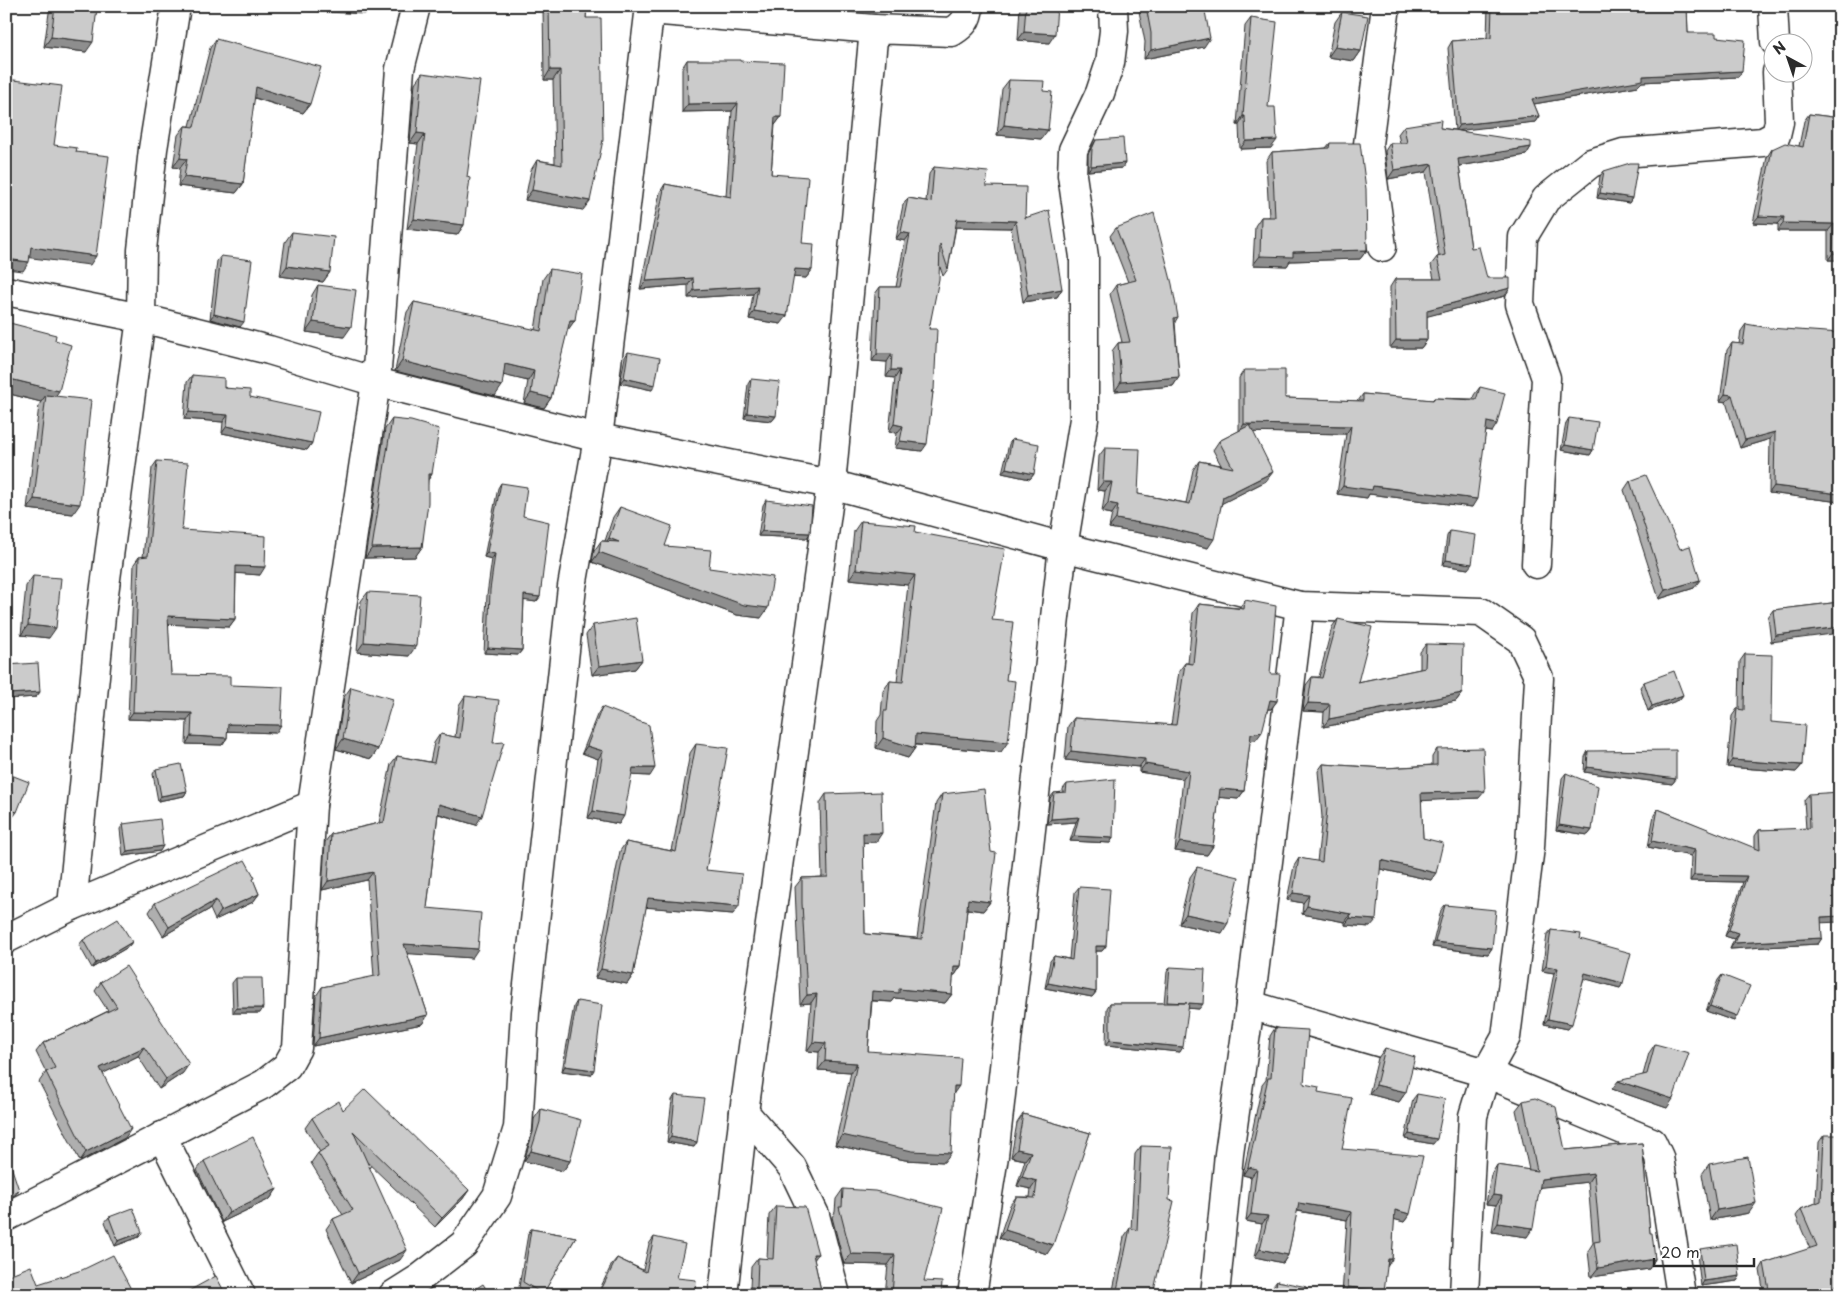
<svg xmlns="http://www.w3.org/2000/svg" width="1846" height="1301" font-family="'Playpen Sans',sans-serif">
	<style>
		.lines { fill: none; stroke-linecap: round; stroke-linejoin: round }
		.street-casing { stroke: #2b2b2b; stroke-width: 31 }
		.street { stroke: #fff; stroke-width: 28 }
		.wall { fill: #afafaf; stroke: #2b2b2b }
		.shaded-wall { fill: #8e8e8e; stroke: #2b2b2b }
		.building { fill: #cbcbcb; stroke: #2b2b2b }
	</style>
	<rect width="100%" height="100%" fill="#fff"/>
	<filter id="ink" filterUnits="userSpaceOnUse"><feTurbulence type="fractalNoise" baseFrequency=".02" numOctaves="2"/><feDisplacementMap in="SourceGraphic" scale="10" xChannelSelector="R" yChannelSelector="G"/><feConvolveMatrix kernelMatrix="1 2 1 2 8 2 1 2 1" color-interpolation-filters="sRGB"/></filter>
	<g filter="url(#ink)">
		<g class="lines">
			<defs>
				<g id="street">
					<path d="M 176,6 L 153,149 L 142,250 L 141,318 L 269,350 L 376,382 L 598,438 L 831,484 L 1063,547 L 1300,606 L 1481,612 L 1521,640 L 1539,678 L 1530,847 L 1506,1037 L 1486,1073 L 1473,1116 L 1464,1295"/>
					<path d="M 1773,6 L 1775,42"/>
					<path d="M 650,10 L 874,29"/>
					<path d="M 1382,247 L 1368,144 L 1386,6"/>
					<path d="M 6,291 L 141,318 L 101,616 L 72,906"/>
					<path d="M 1536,564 L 1546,378 L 1520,304 L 1523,237 L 1546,199 L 1591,163 L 1623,153 L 1763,142 L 1776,135 L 1779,122 L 1777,72"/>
					<path d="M 6,939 L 72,906 L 312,805"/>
					<path d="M 1250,1005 L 1486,1073 L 1652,1142 L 1659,1157 L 1681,1295"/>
					<path d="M 744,1112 L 792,1167 L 815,1215 L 836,1295"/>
					<path d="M 162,1136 L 241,1295"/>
					<path d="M 6,1217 L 264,1084 L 287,1066 L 297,1048 L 312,805 L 376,382 L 400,69 L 416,6"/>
					<path d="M 393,1295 L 420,1278 L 464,1244 L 497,1196 L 518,1128 L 525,1012 L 572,587 L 598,438 L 650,6"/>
					<path d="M 723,1295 L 744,1112 L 831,484 L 874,29 L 952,32 C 963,25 968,20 969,6"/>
					<path d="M 972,1295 L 994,1156 L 1063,547 L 1084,419 L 1084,257 L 1072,175 L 1073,150 L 1100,93 L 1110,63 L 1114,31 L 1113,6"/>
					<path d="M 1215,1295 L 1229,1154 L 1250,1005 L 1300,606"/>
				</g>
			</defs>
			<use href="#street" class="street-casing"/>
			<use href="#street" class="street"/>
		</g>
		<g class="wall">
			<path d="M 50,6 L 90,6 L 86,52 L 44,47 Z"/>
			<path d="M 543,6 L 587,6 L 586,18 L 583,210 L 525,200 L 531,170 L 537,160 L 555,163 L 553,80 L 544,80 Z"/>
			<path d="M 1020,6 L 1069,6 L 1068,7 L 1057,6 L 1049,43 L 1018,40 Z"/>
			<path d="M 1138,6 L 1195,6 L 1204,47 L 1144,59 L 1145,42 Z"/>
			<path d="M 1488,6 L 1687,6 L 1688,33 L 1716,37 L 1742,71 L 1738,77 L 1642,82 L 1638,86 L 1534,104 L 1539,116 L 1535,122 L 1457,130 L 1531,147 L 1526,155 L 1459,166 L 1471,248 L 1487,278 L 1510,288 L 1505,296 L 1427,316 L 1427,340 L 1421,348 L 1390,348 L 1390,287 L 1395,279 L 1434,279 L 1431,265 L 1437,257 L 1439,257 L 1426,172 L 1388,179 L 1385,151 L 1390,143 L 1400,143 L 1398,134 L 1404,126 L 1440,128 L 1455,130 L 1448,48 L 1452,41 L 1487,38 Z"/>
			<path d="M 1342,12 L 1361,51 L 1354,61 L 1328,57 L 1335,22 Z"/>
			<path d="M 1251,18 L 1271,148 L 1240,149 L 1239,125 L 1237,125 L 1245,26 Z"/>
			<path d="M 216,39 L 310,104 L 303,113 L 254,98 L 243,184 L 236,193 L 178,186 L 180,168 L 173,167 L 178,135 L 185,126 L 190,126 L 210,48 Z"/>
			<path d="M 687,60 L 740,61 L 781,117 L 775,125 L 771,174 L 802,243 L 812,270 L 806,278 L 793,277 L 781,324 L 749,319 L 753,294 L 688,298 L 688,285 L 640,289 L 660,192 L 665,184 L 726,196 L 732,111 L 682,112 L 682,68 Z"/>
			<path d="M 422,73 L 464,225 L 457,235 L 407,229 L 418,144 L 410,143 L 415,83 Z"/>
			<path d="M 1009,80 L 1043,91 L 1041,139 L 997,135 L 1002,89 Z"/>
			<path d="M 1809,114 L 1840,118 L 1840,260 L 1828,260 L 1828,231 L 1778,231 L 1778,224 L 1753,223 L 1767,157 L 1772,149 L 1799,146 L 1804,121 Z"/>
			<path d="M 1096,140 L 1125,163 L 1122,168 L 1088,171 L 1088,154 L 1093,145 Z"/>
			<path d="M 1330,143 L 1367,250 L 1360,259 L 1290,261 L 1287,266 L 1253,265 L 1255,226 L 1261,217 L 1269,217 L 1266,161 L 1272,152 L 1326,148 Z"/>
			<path d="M 934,167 L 986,186 L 1025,218 L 1062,289 L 1057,297 L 1023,302 L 1011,228 L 956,227 L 948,269 L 943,276 L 939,264 L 929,329 L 933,392 L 922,451 L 895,448 L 897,433 L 889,432 L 895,378 L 886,377 L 887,362 L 872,361 L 875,294 L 880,287 L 896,287 L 905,241 L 896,239 L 903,205 L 908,198 L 926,201 L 929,174 Z"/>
			<path d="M 1604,171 L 1632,198 L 1629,203 L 1597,198 L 1600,176 Z"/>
			<path d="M 1116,228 L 1178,317 L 1175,322 L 1179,377 L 1173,386 L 1115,391 L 1112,351 L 1118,343 L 1122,342 L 1110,294 L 1116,285 L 1128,282 L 1110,236 Z"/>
			<path d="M 292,232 L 330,272 L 323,282 L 280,276 L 285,242 Z"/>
			<path d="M 221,256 L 240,327 L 210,319 L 217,261 Z"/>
			<path d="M 550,269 L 575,320 L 567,330 L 551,398 L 544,408 L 524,403 L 528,381 L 504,375 L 495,396 L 395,371 L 407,312 L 414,302 L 535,330 L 543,279 Z"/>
			<path d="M 318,285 L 344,337 L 306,332 L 312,295 Z"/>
			<path d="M 6,322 L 55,340 L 55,396 L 73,514 L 27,509 L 39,405 L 41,402 L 6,393 Z"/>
			<path d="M 1746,324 L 1840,502 L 1769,493 L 1770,439 L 1740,448 L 1726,402 L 1720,401 L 1727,350 L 1732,343 L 1739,344 L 1741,331 Z"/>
			<path d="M 628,352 L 652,390 L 620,383 L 625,357 Z"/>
			<path d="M 1244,370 L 1285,398 L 1358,401 L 1363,394 L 1432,400 L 1434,398 L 1473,399 L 1474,395 L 1480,387 L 1492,432 L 1486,431 L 1472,507 L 1369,494 L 1367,498 L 1337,494 L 1346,434 L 1253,432 L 1266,481 L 1222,503 L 1208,548 L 1158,536 L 1109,528 L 1112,514 L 1102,512 L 1105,491 L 1097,490 L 1099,456 L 1105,448 L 1138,494 L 1186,503 L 1193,470 L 1199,461 L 1221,465 L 1213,450 L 1219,441 L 1239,431 L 1239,378 Z"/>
			<path d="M 192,375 L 250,397 L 312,443 L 307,450 L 222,433 L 223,422 L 184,419 L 187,382 Z"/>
			<path d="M 751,379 L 776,416 L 772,421 L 744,418 L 748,384 Z"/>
			<path d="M 1569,418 L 1593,450 L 1590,455 L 1561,450 L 1566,423 Z"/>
			<path d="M 392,419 L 432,474 L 428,480 L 422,547 L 415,557 L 365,558 L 385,429 Z"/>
			<path d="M 1012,439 L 1034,474 L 1030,479 L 1002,473 L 1009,444 Z"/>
			<path d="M 157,461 L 182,530 L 260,575 L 236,573 L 235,619 L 229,627 L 168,624 L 171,675 L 230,685 L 276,733 L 227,731 L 227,738 L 222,745 L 186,744 L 187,721 L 128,719 L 134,564 L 139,557 L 143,557 L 152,468 Z"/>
			<path d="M 1630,481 L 1694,588 L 1659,599 L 1624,490 Z"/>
			<path d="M 501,483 L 523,516 L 540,597 L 536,602 L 524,600 L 522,650 L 518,655 L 484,653 L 487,595 L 492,559 L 484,557 L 498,488 Z"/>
			<path d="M 766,500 L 807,538 L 758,536 L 763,505 Z"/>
			<path d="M 620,507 L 665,546 L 709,568 L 761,618 L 737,615 L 592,562 L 594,551 L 601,541 L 605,541 L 613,517 Z"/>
			<path d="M 861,521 L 915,532 L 992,620 L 1006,680 L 1001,752 L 915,745 L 915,748 L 908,758 L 876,748 L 877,721 L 881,715 L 883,691 L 890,681 L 897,682 L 908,585 L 849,579 L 854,531 Z"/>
			<path d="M 1450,531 L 1468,569 L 1443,565 L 1447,536 Z"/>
			<path d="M 33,576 L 49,638 L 21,635 L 26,586 Z"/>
			<path d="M 368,592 L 409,656 L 357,652 L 361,601 Z"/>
			<path d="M 1245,600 L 1270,674 L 1277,701 L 1271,709 L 1268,709 L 1256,740 L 1250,741 L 1244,791 L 1238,799 L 1219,797 L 1213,846 L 1207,855 L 1175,851 L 1183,779 L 1139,772 L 1139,767 L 1065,760 L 1068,726 L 1074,718 L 1171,725 L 1179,671 L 1185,663 L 1188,663 L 1193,613 L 1199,604 L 1239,608 Z"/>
			<path d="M 1840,602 L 1771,642 L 1768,617 L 1773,610 Z"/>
			<path d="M 1338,619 L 1358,682 L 1420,669 L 1420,652 L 1426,644 L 1462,693 L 1456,701 L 1323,727 L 1324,712 L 1303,711 L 1306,685 L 1312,677 L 1319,677 L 1332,627 Z"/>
			<path d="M 593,625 L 642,660 L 635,669 L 592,675 L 586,635 Z"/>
			<path d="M 1840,641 L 1840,700 L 1835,700 Z"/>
			<path d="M 1745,654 L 1771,722 L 1802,765 L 1796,772 L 1727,767 L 1732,716 L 1737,709 L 1739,709 L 1740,661 Z"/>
			<path d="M 6,665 L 40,692 L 36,697 L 6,699 Z"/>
			<path d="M 1644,682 L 1683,695 L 1679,700 L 1648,711 L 1640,687 Z"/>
			<path d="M 351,687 L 378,749 L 371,759 L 336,749 L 344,697 Z"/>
			<path d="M 465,696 L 476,825 L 438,814 L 427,908 L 472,958 L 407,953 L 428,1015 L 422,1024 L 313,1046 L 316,996 L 322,987 L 374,977 L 367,880 L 322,890 L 325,842 L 331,834 L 379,823 L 391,764 L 397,756 L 430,762 L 434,743 L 440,734 L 455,737 L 459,705 Z"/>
			<path d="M 602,707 L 650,776 L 631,775 L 619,824 L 588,818 L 598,759 L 582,753 L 597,715 Z"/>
			<path d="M 696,744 L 706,870 L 733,914 L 646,907 L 633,975 L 627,984 L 595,978 L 620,851 L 626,842 L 672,851 L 690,753 Z"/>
			<path d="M 1437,749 L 1479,798 L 1421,800 L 1423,838 L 1431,880 L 1380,869 L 1370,927 L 1345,925 L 1345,922 L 1302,914 L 1303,903 L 1287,900 L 1294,866 L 1299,858 L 1317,862 L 1322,817 L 1318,771 L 1323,764 L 1385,768 L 1432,765 L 1432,757 Z"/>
			<path d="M 1588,751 L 1676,779 L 1672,784 L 1584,772 L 1585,757 Z"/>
			<path d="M 156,769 L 187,791 L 184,796 L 158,801 L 153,774 Z"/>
			<path d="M 1566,773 L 1592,830 L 1588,835 L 1556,830 L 1562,778 Z"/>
			<path d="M 1067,784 L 1113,838 L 1110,843 L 1070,841 L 1076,822 L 1047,824 L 1050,798 L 1054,793 L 1063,792 L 1063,789 Z"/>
			<path d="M 826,794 L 876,842 L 863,842 L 865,934 L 917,938 L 936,803 L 942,794 L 990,902 L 983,911 L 967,909 L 961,966 L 955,975 L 953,975 L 952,994 L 945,1003 L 895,998 L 892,1002 L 872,1001 L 868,1051 L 953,1095 L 944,1162 L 905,1160 L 835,1145 L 851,1072 L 818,1070 L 819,1052 L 807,1051 L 811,1003 L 800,1004 L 795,887 L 802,878 L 822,877 L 820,803 Z"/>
			<path d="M 1809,794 L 1822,938 L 1818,944 L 1730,949 L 1734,939 L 1725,936 L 1743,882 L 1690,881 L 1691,856 L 1648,847 L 1654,815 L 1658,809 L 1755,849 L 1755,836 L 1759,830 L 1806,829 L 1804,800 Z"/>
			<path d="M 123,824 L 160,851 L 123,856 L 120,829 Z"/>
			<path d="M 1197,867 L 1222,933 L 1179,924 L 1190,877 Z"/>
			<path d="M 253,880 L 259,894 L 253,902 L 215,920 L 210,909 L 163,936 L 149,912 L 155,903 Z"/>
			<path d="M 1079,887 L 1106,946 L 1102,951 L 1096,951 L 1096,992 L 1092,997 L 1045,988 L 1050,961 L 1054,956 L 1069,959 L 1075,892 Z"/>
			<path d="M 1445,905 L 1492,948 L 1488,954 L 1432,947 L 1441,910 Z"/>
			<path d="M 1551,930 L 1580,939 L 1623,983 L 1620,988 L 1584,978 L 1568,1029 L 1544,1024 L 1554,973 L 1542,971 L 1547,935 Z"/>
			<path d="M 83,940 L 132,942 L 128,947 L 92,968 L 79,945 Z"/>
			<path d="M 1170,967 L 1199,1009 L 1188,1008 L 1180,1052 L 1106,1045 L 1107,1008 L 1110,1003 L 1164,1003 L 1167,972 Z"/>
			<path d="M 1722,975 L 1734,1021 L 1706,1011 L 1718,980 Z"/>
			<path d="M 236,978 L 260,1013 L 233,1013 L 232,983 Z"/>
			<path d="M 101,982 L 183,1073 L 159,1089 L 138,1056 L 103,1073 L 125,1138 L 80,1161 L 39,1082 L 46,1072 L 36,1052 L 43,1043 L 108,1011 L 95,991 Z"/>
			<path d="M 1840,997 L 1840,1026 L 1836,1003 Z"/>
			<path d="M 577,1001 L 591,1075 L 562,1071 L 574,1006 Z"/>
			<path d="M 1275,1028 L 1304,1084 L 1318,1092 L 1342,1149 L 1410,1214 L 1404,1222 L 1394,1219 L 1392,1259 L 1387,1266 L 1342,1295 L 1347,1220 L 1297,1211 L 1288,1255 L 1283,1263 L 1255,1257 L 1262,1224 L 1246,1221 L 1251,1177 L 1243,1175 L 1262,1085 L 1266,1080 L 1270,1036 Z"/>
			<path d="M 1655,1044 L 1667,1108 L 1612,1089 L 1643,1075 L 1649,1053 Z"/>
			<path d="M 1385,1048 L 1406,1092 L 1399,1102 L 1369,1094 L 1378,1058 Z"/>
			<path d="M 1840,1048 L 1840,1067 L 1837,1052 Z"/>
			<path d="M 1417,1094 L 1433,1144 L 1405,1139 L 1413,1099 Z"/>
			<path d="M 675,1095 L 697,1142 L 694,1147 L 667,1142 L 672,1100 Z"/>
			<path d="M 1523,1101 L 1565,1150 L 1642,1143 L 1650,1233 L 1655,1259 L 1649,1269 L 1591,1277 L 1588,1251 L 1593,1243 L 1588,1182 L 1540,1187 L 1527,1237 L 1492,1232 L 1496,1205 L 1486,1204 L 1491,1175 L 1497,1165 L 1529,1170 L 1516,1110 Z"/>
			<path d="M 541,1109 L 570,1161 L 563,1171 L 524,1161 L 533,1132 L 534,1119 Z"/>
			<path d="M 343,1110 L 469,1190 L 462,1200 L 435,1227 L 366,1161 L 400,1260 L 351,1283 L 326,1229 L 333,1219 L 343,1215 L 311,1163 L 318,1153 L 320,1152 L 305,1128 L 312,1118 Z"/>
			<path d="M 1023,1114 L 1090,1133 L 1047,1254 L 999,1238 L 1010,1205 L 1016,1197 L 1030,1197 L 1031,1189 L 1017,1186 L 1025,1160 L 1011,1157 L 1017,1123 Z"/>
			<path d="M 1824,1135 L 1828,1295 L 1764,1295 L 1760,1270 L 1764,1263 L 1810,1249 L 1796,1216 L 1801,1209 L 1816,1203 L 1819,1142 Z"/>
			<path d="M 1141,1146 L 1153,1295 L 1112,1295 L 1124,1237 L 1130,1228 L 1131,1229 L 1135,1154 Z"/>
			<path d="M 204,1161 L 277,1189 L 270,1199 L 222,1222 L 197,1170 Z"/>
			<path d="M 1709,1164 L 1749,1213 L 1710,1220 L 1702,1174 Z"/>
			<path d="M 843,1189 L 924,1281 L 941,1295 L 885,1295 L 888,1265 L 844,1264 L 832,1217 L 835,1212 L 836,1199 Z"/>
			<path d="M 776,1206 L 814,1259 L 822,1295 L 745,1295 L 750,1287 L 751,1267 L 758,1258 L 767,1259 L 769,1215 Z"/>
			<path d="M 109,1217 L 142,1232 L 139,1237 L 115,1246 L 105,1222 Z"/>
			<path d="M 531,1229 L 576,1237 L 542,1295 L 532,1295 L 519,1287 L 528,1234 Z"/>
			<path d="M 654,1237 L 677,1278 L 695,1295 L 597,1295 L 612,1264 L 617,1258 L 643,1270 L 649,1244 Z"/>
			<path d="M 1700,1249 L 1740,1276 L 1737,1281 L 1701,1286 L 1697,1254 Z"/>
			<path d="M 1277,1281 L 1306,1295 L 1272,1295 L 1273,1286 Z"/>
		</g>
		<g class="shaded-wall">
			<path d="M 311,6 L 370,6 L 365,14 L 308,11 Z"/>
			<path d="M 1024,32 L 1055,34 L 1049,43 L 1018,40 Z"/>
			<path d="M 51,37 L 93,42 L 86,52 L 44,47 Z"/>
			<path d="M 1210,38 L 1204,47 L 1144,59 L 1151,50 Z"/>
			<path d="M 1335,47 L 1361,51 L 1354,61 L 1328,57 Z"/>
			<path d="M 550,70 L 560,70 L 553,80 L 544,80 Z"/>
			<path d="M 1742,71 L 1738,77 L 1642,82 L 1638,86 L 1528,105 L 1532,99 L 1643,76 Z"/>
			<path d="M 256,87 L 310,104 L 303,113 L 249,96 Z"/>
			<path d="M 738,103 L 732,111 L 682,112 L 688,104 Z"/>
			<path d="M 1243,116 L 1245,116 L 1239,125 L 1237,125 Z"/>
			<path d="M 1539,116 L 1535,122 L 1455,131 L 1459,125 Z"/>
			<path d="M 775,117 L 781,117 L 775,125 L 770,125 Z"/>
			<path d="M 1004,125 L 1048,130 L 1041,139 L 997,135 Z"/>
			<path d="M 417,133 L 425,134 L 418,144 L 410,143 Z"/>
			<path d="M 1277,140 L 1271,148 L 1240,149 L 1246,141 Z"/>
			<path d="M 1531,147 L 1526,155 L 1453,167 L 1458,159 Z"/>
			<path d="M 180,158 L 187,159 L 180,168 L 173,167 Z"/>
			<path d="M 1125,163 L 1122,168 L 1088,171 L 1091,166 Z"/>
			<path d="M 1432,164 L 1426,172 L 1388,179 L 1394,170 Z"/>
			<path d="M 184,177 L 243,184 L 236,193 L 178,186 Z"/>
			<path d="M 532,190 L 590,201 L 583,210 L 525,200 Z"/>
			<path d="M 1600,193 L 1632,198 L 1629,203 L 1597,198 Z"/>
			<path d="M 1759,216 L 1784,217 L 1778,224 L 1753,223 Z"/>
			<path d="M 414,219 L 464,225 L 457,235 L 407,229 Z"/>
			<path d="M 957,219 L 1016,221 L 1011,228 L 952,227 Z"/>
			<path d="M 1783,223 L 1834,224 L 1828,231 L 1778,231 Z"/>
			<path d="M 901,232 L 910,234 L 905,241 L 896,239 Z"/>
			<path d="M 31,247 L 96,256 L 90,265 L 24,257 Z"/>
			<path d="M 1367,250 L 1360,259 L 1290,261 L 1287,266 L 1253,265 L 1260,256 L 1293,252 Z"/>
			<path d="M 1833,253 L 1840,253 L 1840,260 L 1828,260 Z"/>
			<path d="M 6,259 L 29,262 L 23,271 L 6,269 Z"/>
			<path d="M 287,266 L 330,272 L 323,282 L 280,276 Z"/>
			<path d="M 795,269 L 812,270 L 806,278 L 789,277 Z"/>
			<path d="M 693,278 L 688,285 L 640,289 L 646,281 Z"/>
			<path d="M 758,286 L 753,294 L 688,298 L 694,290 Z"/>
			<path d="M 1510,288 L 1505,296 L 1421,318 L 1427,310 Z"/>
			<path d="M 1062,289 L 1057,297 L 1023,302 L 1028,295 Z"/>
			<path d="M 754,311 L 787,316 L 781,324 L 749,319 Z"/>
			<path d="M 214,314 L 244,322 L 240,327 L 210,319 Z"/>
			<path d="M 570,320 L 575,320 L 568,330 L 563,330 Z"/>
			<path d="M 313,322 L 351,327 L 344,337 L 306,332 Z"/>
			<path d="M 1396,340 L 1427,340 L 1421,348 L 1390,348 Z"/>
			<path d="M 877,354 L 892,354 L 887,362 L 872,361 Z"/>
			<path d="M 402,361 L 502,386 L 495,396 L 395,371 Z"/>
			<path d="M 505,364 L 534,371 L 528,381 L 498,374 Z"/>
			<path d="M 891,370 L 900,370 L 895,378 L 886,377 Z"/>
			<path d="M 1179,377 L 1173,386 L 1115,391 L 1121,382 Z"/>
			<path d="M 6,378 L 59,391 L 50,404 L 46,395 L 41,402 L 6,393 Z"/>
			<path d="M 624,378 L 655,385 L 652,390 L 620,383 Z"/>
			<path d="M 531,393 L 551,398 L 544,408 L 524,403 Z"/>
			<path d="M 1725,394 L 1732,395 L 1726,402 L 1720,401 Z"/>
			<path d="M 189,412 L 228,415 L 223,422 L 184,419 Z"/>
			<path d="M 747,413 L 776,416 L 772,421 L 744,418 Z"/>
			<path d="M 1487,422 L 1497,424 L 1492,432 L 1481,430 Z"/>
			<path d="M 894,424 L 903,426 L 897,433 L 889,432 Z"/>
			<path d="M 1244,424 L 1351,426 L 1346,434 L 1239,432 Z"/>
			<path d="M 227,426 L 312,443 L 307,450 L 222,433 Z"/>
			<path d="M 1775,432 L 1770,439 L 1740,448 L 1745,440 Z"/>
			<path d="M 900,441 L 927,444 L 922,451 L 895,448 Z"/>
			<path d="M 1565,445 L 1593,450 L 1590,455 L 1561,450 Z"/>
			<path d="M 1006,468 L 1034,474 L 1030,479 L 1002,473 Z"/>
			<path d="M 1273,472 L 1266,481 L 1217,506 L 1223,497 Z"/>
			<path d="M 428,474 L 432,474 L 425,484 Z"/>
			<path d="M 1103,482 L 1112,482 L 1105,491 L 1097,490 Z"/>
			<path d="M 1343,486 L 1373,486 L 1477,499 L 1472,507 L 1369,494 L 1367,498 L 1337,494 Z"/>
			<path d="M 1774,486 L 1840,494 L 1840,502 L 1769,493 Z"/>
			<path d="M 34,499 L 80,504 L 73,514 L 27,509 Z"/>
			<path d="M 1108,503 L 1118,505 L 1112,514 L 1102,512 Z"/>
			<path d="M 1116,519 L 1164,527 L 1214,539 L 1208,548 L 1158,536 L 1109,528 Z"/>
			<path d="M 762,531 L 810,533 L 807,538 L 758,536 Z"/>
			<path d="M 609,538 L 619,542 L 602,548 Z"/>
			<path d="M 422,547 L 415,557 L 365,558 L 372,548 Z"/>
			<path d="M 487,552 L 495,554 L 492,559 L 484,557 Z"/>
			<path d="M 599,552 L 768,608 L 761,618 L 737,615 L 592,562 Z"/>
			<path d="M 1446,560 L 1472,564 L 1468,569 L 1443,565 Z"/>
			<path d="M 236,566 L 265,567 L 260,575 L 231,573 Z"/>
			<path d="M 856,569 L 915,575 L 908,585 L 849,579 Z"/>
			<path d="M 1700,580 L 1694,588 L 1659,599 L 1665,590 Z"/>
			<path d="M 524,595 L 540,597 L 536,602 L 521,600 Z"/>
			<path d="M 168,616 L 235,619 L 229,627 L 162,624 Z"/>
			<path d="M 28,625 L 56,628 L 49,638 L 21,635 Z"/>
			<path d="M 1840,627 L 1840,633 L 1771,642 L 1776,635 Z"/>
			<path d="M 364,642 L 416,646 L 409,656 L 357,652 Z"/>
			<path d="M 488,648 L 522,650 L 518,655 L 484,653 Z"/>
			<path d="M 642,660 L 635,669 L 592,675 L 599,666 Z"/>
			<path d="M 40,692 L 36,697 L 6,699 L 6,697 L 8,694 Z"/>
			<path d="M 1462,693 L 1456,701 L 1323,727 L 1329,719 Z"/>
			<path d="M 1840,693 L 1840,700 L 1835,700 Z"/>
			<path d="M 1683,695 L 1679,700 L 1648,711 L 1652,706 Z"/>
			<path d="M 1270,700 L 1277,701 L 1271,709 L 1264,709 Z"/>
			<path d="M 1308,703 L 1330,704 L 1324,712 L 1303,711 Z"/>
			<path d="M 133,712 L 192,713 L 187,721 L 128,719 Z"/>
			<path d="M 228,724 L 281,725 L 276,733 L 222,731 Z"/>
			<path d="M 1262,732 L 1256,740 L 1245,742 L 1251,734 Z"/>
			<path d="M 916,734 L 1008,742 L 1001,752 L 909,744 Z"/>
			<path d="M 191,736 L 227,738 L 222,745 L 186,744 Z"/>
			<path d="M 883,738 L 915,748 L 908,758 L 876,748 Z"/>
			<path d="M 343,739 L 378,749 L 371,759 L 336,749 Z"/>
			<path d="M 587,746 L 603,751 L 598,759 L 582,753 Z"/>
			<path d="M 1071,751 L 1145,759 L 1139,767 L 1065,760 Z"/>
			<path d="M 1732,760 L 1802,765 L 1796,772 L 1727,767 Z"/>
			<path d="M 1145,764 L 1189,771 L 1183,779 L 1139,772 Z"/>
			<path d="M 1587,767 L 1676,779 L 1672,784 L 1584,772 Z"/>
			<path d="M 633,768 L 655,768 L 650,776 L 627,775 Z"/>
			<path d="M 1220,789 L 1244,791 L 1238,799 L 1214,797 Z"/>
			<path d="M 187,791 L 184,796 L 158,801 L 161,796 Z"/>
			<path d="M 1485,791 L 1479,798 L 1416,801 L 1421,793 Z"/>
			<path d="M 439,804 L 482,816 L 476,825 L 433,812 Z"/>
			<path d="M 6,808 L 17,812 L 13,817 L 6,814 Z"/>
			<path d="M 593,811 L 624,816 L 619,824 L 588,818 Z"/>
			<path d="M 1079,817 L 1076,822 L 1047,824 L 1051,819 Z"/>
			<path d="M 1559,825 L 1592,830 L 1588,835 L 1556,830 Z"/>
			<path d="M 863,833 L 882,833 L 876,842 L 856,843 Z"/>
			<path d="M 1074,836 L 1113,838 L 1110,843 L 1070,841 Z"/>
			<path d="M 1652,841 L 1695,850 L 1691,856 L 1648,847 Z"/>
			<path d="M 1180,842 L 1213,846 L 1207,855 L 1175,851 Z"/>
			<path d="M 163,846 L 160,851 L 123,856 L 127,851 Z"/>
			<path d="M 1381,860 L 1436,873 L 1431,880 L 1376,868 Z"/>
			<path d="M 373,872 L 367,880 L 322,890 L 328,881 Z"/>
			<path d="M 1694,875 L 1747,876 L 1743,882 L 1690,881 Z"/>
			<path d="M 1293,893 L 1309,895 L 1303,903 L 1287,900 Z"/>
			<path d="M 259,894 L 253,902 L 215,920 L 221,911 Z"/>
			<path d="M 648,898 L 739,906 L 733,914 L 642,907 Z"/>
			<path d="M 968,899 L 990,902 L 983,911 L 961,908 Z"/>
			<path d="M 216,900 L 210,909 L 163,936 L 169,927 Z"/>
			<path d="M 1307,906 L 1351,914 L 1345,922 L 1302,914 Z"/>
			<path d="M 1186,914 L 1228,923 L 1222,933 L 1179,924 Z"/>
			<path d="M 1840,916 L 1840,922 L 1817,923 L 1821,917 Z"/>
			<path d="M 1350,918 L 1376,920 L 1370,927 L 1345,925 Z"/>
			<path d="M 1729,930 L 1738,933 L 1734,939 L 1725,936 Z"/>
			<path d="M 1822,938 L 1818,944 L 1730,949 L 1734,943 Z"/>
			<path d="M 132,942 L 128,947 L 92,968 L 96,963 Z"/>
			<path d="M 1435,942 L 1492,948 L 1488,954 L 1432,947 Z"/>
			<path d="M 404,944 L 478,949 L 472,958 L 398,953 Z"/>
			<path d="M 1096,946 L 1106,946 L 1102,951 L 1093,951 Z"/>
			<path d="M 954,966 L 961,966 L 955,975 L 947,975 Z"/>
			<path d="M 1546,966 L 1558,968 L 1554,973 L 1542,971 Z"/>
			<path d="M 601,969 L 633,975 L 627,984 L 595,978 Z"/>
			<path d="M 1585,973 L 1623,983 L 1620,988 L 1582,978 Z"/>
			<path d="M 1048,983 L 1096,992 L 1092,997 L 1045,988 Z"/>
			<path d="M 899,989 L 952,994 L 945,1003 L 895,998 L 892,1002 L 866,1000 L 872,991 Z"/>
			<path d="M 817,994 L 811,1003 L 800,1004 L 807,995 Z"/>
			<path d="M 1189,1003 L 1203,1004 L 1199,1009 L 1185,1008 Z"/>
			<path d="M 1710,1006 L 1737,1016 L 1734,1021 L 1706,1011 Z"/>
			<path d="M 237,1008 L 263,1008 L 260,1013 L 233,1013 Z"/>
			<path d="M 428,1015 L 422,1024 L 313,1046 L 319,1038 Z"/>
			<path d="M 1548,1019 L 1572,1024 L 1568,1029 L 1544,1024 Z"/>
			<path d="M 1110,1040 L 1183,1047 L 1180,1052 L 1106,1045 Z"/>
			<path d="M 813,1042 L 826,1043 L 819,1052 L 807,1051 Z"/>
			<path d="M 144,1047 L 138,1056 L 94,1078 L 100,1068 Z"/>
			<path d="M 825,1061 L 857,1063 L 851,1072 L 818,1070 Z"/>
			<path d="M 189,1064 L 183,1073 L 159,1089 L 166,1079 Z"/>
			<path d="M 565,1066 L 594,1070 L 591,1075 L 562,1071 Z"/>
			<path d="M 1618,1081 L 1673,1099 L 1667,1108 L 1612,1089 Z"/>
			<path d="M 1376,1085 L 1406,1092 L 1399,1102 L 1369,1094 Z"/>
			<path d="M 954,1086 L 959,1086 L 952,1096 Z"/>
			<path d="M 131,1129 L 125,1138 L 80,1161 L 86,1152 Z"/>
			<path d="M 1409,1134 L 1437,1139 L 1433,1144 L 1405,1139 Z"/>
			<path d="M 842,1135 L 951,1153 L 944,1162 L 905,1160 L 835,1145 Z"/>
			<path d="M 671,1137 L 697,1142 L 694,1147 L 667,1142 Z"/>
			<path d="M 1017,1149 L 1031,1152 L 1025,1160 L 1011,1157 Z"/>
			<path d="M 531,1151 L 570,1161 L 563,1171 L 524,1161 Z"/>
			<path d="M 1248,1167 L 1257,1169 L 1251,1177 L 1243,1175 Z"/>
			<path d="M 1594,1173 L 1588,1182 L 1535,1188 L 1541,1179 Z"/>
			<path d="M 1022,1177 L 1037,1181 L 1031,1189 L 1017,1186 Z"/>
			<path d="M 277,1189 L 270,1199 L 222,1222 L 229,1212 Z"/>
			<path d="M 19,1190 L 15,1195 L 6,1199 L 6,1196 Z"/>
			<path d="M 469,1190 L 462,1200 L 435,1227 L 442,1218 Z"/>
			<path d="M 1493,1195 L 1502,1196 L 1496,1205 L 1486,1204 Z"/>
			<path d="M 1299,1203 L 1352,1212 L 1347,1220 L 1294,1210 Z"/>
			<path d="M 1756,1203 L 1749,1213 L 1710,1220 L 1717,1210 Z"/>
			<path d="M 1395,1210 L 1410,1214 L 1404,1222 L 1389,1218 Z"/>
			<path d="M 1251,1214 L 1268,1216 L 1262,1224 L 1246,1221 Z"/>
			<path d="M 1498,1223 L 1533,1228 L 1527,1237 L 1492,1232 Z"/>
			<path d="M 1005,1230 L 1053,1245 L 1047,1254 L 999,1238 Z"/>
			<path d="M 142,1232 L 139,1237 L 115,1246 L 118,1241 Z"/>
			<path d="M 1260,1249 L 1288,1255 L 1283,1263 L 1255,1257 Z"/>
			<path d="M 407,1250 L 400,1260 L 351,1283 L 358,1273 Z"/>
			<path d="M 813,1254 L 818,1254 L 812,1263 Z"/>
			<path d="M 851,1254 L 895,1255 L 888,1265 L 844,1264 Z"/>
			<path d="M 1388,1259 L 1392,1259 L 1387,1267 Z"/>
			<path d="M 1655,1259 L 1649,1269 L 1591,1277 L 1598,1268 Z"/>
			<path d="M 1740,1276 L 1737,1281 L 1701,1286 L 1704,1281 Z"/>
			<path d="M 1840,1284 L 1840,1289 L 1825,1295 L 1827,1289 Z"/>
			<path d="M 1348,1287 L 1384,1291 L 1382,1295 L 1342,1295 Z"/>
			<path d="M 1117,1290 L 1122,1290 L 1119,1295 L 1114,1295 Z"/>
		</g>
		<g class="building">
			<path d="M 55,6 L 90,6 L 97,8 L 93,42 L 51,37 Z"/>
			<path d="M 549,6 L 587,6 L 586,18 L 601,18 L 603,140 L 590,201 L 532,190 L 537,160 L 562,165 L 560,70 L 550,70 Z"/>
			<path d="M 1026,6 L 1057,6 L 1055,34 L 1024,32 Z"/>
			<path d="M 1146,6 L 1195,6 L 1195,7 L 1204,6 L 1210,38 L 1151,50 L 1151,33 Z"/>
			<path d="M 1492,6 L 1687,6 L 1688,33 L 1716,33 L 1716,37 L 1745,40 L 1742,71 L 1643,76 L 1643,80 L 1532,99 L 1539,116 L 1459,125 L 1452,41 L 1491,38 Z"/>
			<path d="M 1342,12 L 1368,16 L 1361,51 L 1335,47 Z"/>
			<path d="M 1251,18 L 1277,22 L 1268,107 L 1275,107 L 1277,140 L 1246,141 L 1245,116 L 1243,116 Z"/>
			<path d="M 216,39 L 321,67 L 310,104 L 256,87 L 243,184 L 184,177 L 187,159 L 180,158 L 185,126 L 194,127 Z"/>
			<path d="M 687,60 L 740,60 L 740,61 L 784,63 L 781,117 L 775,117 L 771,174 L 808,177 L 802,243 L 814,244 L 812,270 L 795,269 L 787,316 L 754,311 L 758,286 L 694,290 L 693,278 L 646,281 L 665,184 L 731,197 L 738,103 L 688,104 Z"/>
			<path d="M 422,73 L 480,81 L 467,177 L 470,178 L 464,225 L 414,219 L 425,134 L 417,133 Z"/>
			<path d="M 6,79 L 62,86 L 54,145 L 77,148 L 76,152 L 109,156 L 96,256 L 31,247 L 29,262 L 6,259 Z"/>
			<path d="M 1009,80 L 1044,81 L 1043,91 L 1052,92 L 1048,130 L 1004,125 Z"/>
			<path d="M 1809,114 L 1840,118 L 1840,253 L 1833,253 L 1834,224 L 1783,223 L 1784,217 L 1759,216 L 1772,149 L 1785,143 L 1803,147 Z"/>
			<path d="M 1441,120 L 1440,128 L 1531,142 L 1531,147 L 1458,159 L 1471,248 L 1479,247 L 1487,278 L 1510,278 L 1510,288 L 1427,310 L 1427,340 L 1396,340 L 1395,279 L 1442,279 L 1437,257 L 1445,255 L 1432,164 L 1394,170 L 1390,143 L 1407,143 L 1404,126 Z"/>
			<path d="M 1123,138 L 1125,163 L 1091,166 L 1092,149 L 1096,140 Z"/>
			<path d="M 1330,143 L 1360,143 L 1366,189 L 1367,250 L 1293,252 L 1293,257 L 1260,256 L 1261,217 L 1275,217 L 1272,152 L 1329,148 Z"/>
			<path d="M 1630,163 L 1638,163 L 1632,198 L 1600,193 L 1604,171 Z"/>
			<path d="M 934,167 L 988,172 L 986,186 L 1026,187 L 1025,218 L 1049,210 L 1062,289 L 1028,295 L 1016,221 L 957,219 L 948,269 L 940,244 L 939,279 L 929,329 L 937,329 L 934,390 L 931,392 L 933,392 L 927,444 L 900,441 L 903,426 L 894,424 L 900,370 L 891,370 L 892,354 L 877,354 L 880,287 L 900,287 L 910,234 L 901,232 L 908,198 L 931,202 Z"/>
			<path d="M 1154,213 L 1172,284 L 1178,317 L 1174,318 L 1179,377 L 1121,382 L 1118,343 L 1130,342 L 1116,285 L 1136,280 L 1116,228 Z"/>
			<path d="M 292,232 L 334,237 L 330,272 L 287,266 Z"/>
			<path d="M 221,256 L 252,260 L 244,322 L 214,314 Z"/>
			<path d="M 550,269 L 582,274 L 575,320 L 570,320 L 551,398 L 531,393 L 534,371 L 505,364 L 502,386 L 402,361 L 414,302 L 484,316 L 484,318 L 541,331 Z"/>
			<path d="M 318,285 L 356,290 L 351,327 L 313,322 Z"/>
			<path d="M 6,322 L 56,335 L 55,340 L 71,345 L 59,391 L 6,378 Z"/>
			<path d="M 1746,324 L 1769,328 L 1840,333 L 1840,494 L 1774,486 L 1775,432 L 1745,440 L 1732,395 L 1725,394 L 1732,343 L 1743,344 Z"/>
			<path d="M 628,352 L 660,358 L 655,385 L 624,378 Z"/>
			<path d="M 1244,370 L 1285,370 L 1285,398 L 1363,401 L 1363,394 L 1434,400 L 1434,398 L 1476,400 L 1480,387 L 1505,393 L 1497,424 L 1487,422 L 1477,499 L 1373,486 L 1372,490 L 1343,486 L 1351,426 L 1244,424 Z"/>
			<path d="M 192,375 L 224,378 L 224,388 L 250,390 L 250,397 L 319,412 L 312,443 L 227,426 L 228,415 L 189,412 Z"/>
			<path d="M 751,379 L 780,382 L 776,416 L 747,413 Z"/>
			<path d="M 46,395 L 91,400 L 80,504 L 34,499 Z"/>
			<path d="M 1569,418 L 1598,422 L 1593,450 L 1565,445 Z"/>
			<path d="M 392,419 L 411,421 L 439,429 L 432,474 L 428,474 L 428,503 L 422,547 L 372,548 Z"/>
			<path d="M 1250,425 L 1273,472 L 1223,497 L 1214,539 L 1164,527 L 1116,519 L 1118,505 L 1108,503 L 1112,482 L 1103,482 L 1105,448 L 1140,449 L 1138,494 L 1190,504 L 1199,461 L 1233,468 L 1219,441 Z"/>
			<path d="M 1012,439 L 1039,444 L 1034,474 L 1006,468 Z"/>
			<path d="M 157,461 L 188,463 L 182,530 L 266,536 L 265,567 L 236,566 L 235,619 L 168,616 L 171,675 L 230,676 L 230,685 L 283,687 L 281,725 L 228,724 L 227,738 L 191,736 L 192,713 L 133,712 L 139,557 L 148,556 Z"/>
			<path d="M 1646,475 L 1680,549 L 1690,546 L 1700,580 L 1665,590 L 1630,481 Z"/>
			<path d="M 501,483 L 527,487 L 523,516 L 549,522 L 540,597 L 524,595 L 522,650 L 488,648 L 490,590 L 495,554 L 487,552 Z"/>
			<path d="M 766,500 L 812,506 L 810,533 L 762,531 Z"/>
			<path d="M 620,507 L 672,526 L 665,546 L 711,550 L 709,568 L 773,577 L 768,608 L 744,605 L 599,552 L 601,541 L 619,542 L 609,538 Z"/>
			<path d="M 861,521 L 916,526 L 915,532 L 1005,549 L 992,620 L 1013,622 L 1006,680 L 1015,681 L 1008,742 L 916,734 L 915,748 L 883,738 L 884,711 L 887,711 L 890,681 L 903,682 L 915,575 L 856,569 Z"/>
			<path d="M 1450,531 L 1476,535 L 1472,564 L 1446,560 Z"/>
			<path d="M 33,576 L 61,578 L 56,628 L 28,625 Z"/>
			<path d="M 368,592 L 420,595 L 416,646 L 364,642 Z"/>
			<path d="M 1245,600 L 1276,606 L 1270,674 L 1280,674 L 1277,701 L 1270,700 L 1262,732 L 1251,734 L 1244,791 L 1220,789 L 1213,846 L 1180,842 L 1189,771 L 1145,764 L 1145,759 L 1071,751 L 1074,718 L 1176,725 L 1185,663 L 1193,664 L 1199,604 L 1244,609 Z"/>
			<path d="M 1840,602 L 1840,627 L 1776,635 L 1773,610 Z"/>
			<path d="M 636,618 L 642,660 L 599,666 L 593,625 Z"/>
			<path d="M 1338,619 L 1372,627 L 1358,682 L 1425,668 L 1426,644 L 1463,645 L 1462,693 L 1329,719 L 1330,704 L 1308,703 L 1312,677 L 1322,678 Z"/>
			<path d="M 1745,654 L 1772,655 L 1771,722 L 1805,725 L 1802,765 L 1732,760 L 1737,709 L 1744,710 Z"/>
			<path d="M 38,663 L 40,692 L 8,694 L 6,665 Z"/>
			<path d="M 1674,671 L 1683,695 L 1652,706 L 1644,682 Z"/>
			<path d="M 351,687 L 393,699 L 378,749 L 343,739 Z"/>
			<path d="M 465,696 L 499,700 L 493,743 L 504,742 L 482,816 L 439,804 L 427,908 L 481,913 L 478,949 L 404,944 L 428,1015 L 319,1038 L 322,987 L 380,975 L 373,872 L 328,881 L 331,834 L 384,822 L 397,756 L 434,763 L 440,734 L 460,738 Z"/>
			<path d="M 602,707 L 649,725 L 655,768 L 633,768 L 624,816 L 593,811 L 603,751 L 587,746 Z"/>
			<path d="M 696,744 L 728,748 L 706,870 L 742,874 L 739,906 L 648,898 L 633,975 L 601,969 L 626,842 L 676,852 Z"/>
			<path d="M 1483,748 L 1485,791 L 1421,793 L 1423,838 L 1443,843 L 1436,873 L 1381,860 L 1376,920 L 1350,918 L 1351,914 L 1307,906 L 1309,895 L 1293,893 L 1299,858 L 1322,862 L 1327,809 L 1323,764 L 1385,768 L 1437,765 L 1437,749 Z"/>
			<path d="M 1676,750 L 1676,779 L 1587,767 L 1588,751 Z"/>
			<path d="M 181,764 L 187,791 L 161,796 L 156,769 Z"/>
			<path d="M 6,773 L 29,782 L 17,812 L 6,808 Z"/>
			<path d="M 1566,773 L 1598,786 L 1592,830 L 1559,825 Z"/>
			<path d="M 1115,779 L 1113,838 L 1074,836 L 1079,817 L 1051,819 L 1054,793 L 1066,792 L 1067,784 Z"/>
			<path d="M 984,789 L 991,852 L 996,853 L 990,902 L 968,899 L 961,966 L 954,966 L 952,994 L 899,989 L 899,993 L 872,991 L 868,1051 L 961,1058 L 959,1086 L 954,1086 L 951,1153 L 912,1151 L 842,1135 L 857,1063 L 825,1061 L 826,1043 L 813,1042 L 817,994 L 807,995 L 802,903 L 802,878 L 828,877 L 826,794 L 881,792 L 882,833 L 863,833 L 865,934 L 922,939 L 942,794 Z"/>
			<path d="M 1840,792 L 1840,916 L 1821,917 L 1822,938 L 1734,943 L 1738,933 L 1729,930 L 1747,876 L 1694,875 L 1695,850 L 1652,841 L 1658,809 L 1760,850 L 1759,830 L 1810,828 L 1809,794 Z"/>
			<path d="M 160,819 L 163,846 L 127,851 L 123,824 Z"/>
			<path d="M 245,860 L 255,878 L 253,879 L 259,894 L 221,911 L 216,900 L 169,927 L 155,903 Z"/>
			<path d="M 1197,867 L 1239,877 L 1228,923 L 1186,914 Z"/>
			<path d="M 1079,887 L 1110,889 L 1106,946 L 1096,946 L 1096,992 L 1048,983 L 1054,956 L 1072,960 Z"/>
			<path d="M 1445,905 L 1496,910 L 1492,948 L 1435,942 Z"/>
			<path d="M 118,919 L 132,942 L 96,963 L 83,940 Z"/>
			<path d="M 1551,930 L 1581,934 L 1580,939 L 1631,953 L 1623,983 L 1585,973 L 1572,1024 L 1548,1019 L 1558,968 L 1546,966 Z"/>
			<path d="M 126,966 L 189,1064 L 166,1079 L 144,1047 L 100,1068 L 131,1129 L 86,1152 L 46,1072 L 55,1068 L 43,1043 L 117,1007 L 101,982 Z"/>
			<path d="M 1170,967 L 1205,969 L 1203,1004 L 1189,1003 L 1183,1047 L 1110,1040 L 1110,1003 L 1187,1003 L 1167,1002 Z"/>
			<path d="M 1722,975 L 1750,986 L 1737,1016 L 1710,1006 Z"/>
			<path d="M 236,978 L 262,978 L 263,1008 L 237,1008 Z"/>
			<path d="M 577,1001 L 602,1005 L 594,1070 L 565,1066 Z"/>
			<path d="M 1275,1028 L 1308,1030 L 1304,1084 L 1319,1087 L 1318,1092 L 1352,1098 L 1342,1149 L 1423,1156 L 1410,1214 L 1395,1210 L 1392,1259 L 1388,1259 L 1384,1291 L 1348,1287 L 1352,1212 L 1299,1203 L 1288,1255 L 1260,1249 L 1268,1216 L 1251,1214 L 1257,1169 L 1248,1167 L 1268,1078 L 1271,1078 Z"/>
			<path d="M 1655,1044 L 1689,1053 L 1673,1099 L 1618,1081 L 1647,1074 Z"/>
			<path d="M 1385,1048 L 1415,1057 L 1406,1092 L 1376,1085 Z"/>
			<path d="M 365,1089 L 469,1190 L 442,1218 L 353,1131 L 407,1250 L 358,1273 L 333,1219 L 353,1210 L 318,1153 L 329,1146 L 312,1118 L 339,1101 L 343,1110 Z"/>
			<path d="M 1417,1094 L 1445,1099 L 1437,1139 L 1409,1134 Z"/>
			<path d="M 675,1095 L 704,1098 L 697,1142 L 671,1137 Z"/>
			<path d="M 1535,1098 L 1556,1107 L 1565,1150 L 1642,1143 L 1650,1233 L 1652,1233 L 1655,1259 L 1598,1268 L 1594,1242 L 1600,1241 L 1594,1173 L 1541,1179 L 1533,1228 L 1498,1223 L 1502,1196 L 1493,1195 L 1497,1165 L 1537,1171 L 1523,1101 Z"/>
			<path d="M 541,1109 L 581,1120 L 570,1161 L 531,1151 L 540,1122 Z"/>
			<path d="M 1023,1114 L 1090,1133 L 1053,1245 L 1005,1230 L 1016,1197 L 1035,1198 L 1037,1181 L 1022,1177 L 1031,1152 L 1017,1149 Z"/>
			<path d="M 1824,1135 L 1840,1135 L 1840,1284 L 1827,1289 L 1828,1295 L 1770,1295 L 1764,1263 L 1817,1246 L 1801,1209 L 1821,1201 Z"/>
			<path d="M 253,1137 L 277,1189 L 229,1212 L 204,1161 Z"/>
			<path d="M 1141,1146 L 1172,1147 L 1169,1200 L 1174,1201 L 1153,1295 L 1121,1295 L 1122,1290 L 1117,1290 L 1130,1228 L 1137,1230 Z"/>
			<path d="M 1748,1157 L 1756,1203 L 1717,1210 L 1709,1164 Z"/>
			<path d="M 11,1166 L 19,1190 L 6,1196 L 6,1168 Z"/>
			<path d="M 843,1189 L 875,1191 L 943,1208 L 924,1281 L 942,1282 L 941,1295 L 892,1295 L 895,1255 L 851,1254 L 839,1207 L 842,1207 Z"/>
			<path d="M 776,1206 L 805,1207 L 818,1254 L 813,1254 L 822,1295 L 749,1295 L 750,1287 L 757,1288 L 758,1258 L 773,1259 Z"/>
			<path d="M 133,1208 L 142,1232 L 118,1241 L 109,1217 Z"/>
			<path d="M 531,1229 L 576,1237 L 543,1294 L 523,1282 Z"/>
			<path d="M 654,1237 L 685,1244 L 677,1278 L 696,1280 L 695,1295 L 616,1295 L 602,1288 L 617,1258 L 646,1272 Z"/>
			<path d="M 1736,1244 L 1740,1276 L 1704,1281 L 1700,1249 Z"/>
			<path d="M 113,1255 L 132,1291 L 125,1295 L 6,1295 L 6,1276 L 31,1266 L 38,1284 L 82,1270 Z"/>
			<path d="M 216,1276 L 226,1295 L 186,1295 L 185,1293 Z"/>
			<path d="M 1277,1281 L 1307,1287 L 1306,1295 L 1274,1295 Z"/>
			<path d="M 483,1284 L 490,1295 L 466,1295 Z"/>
		</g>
	</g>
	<rect width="1846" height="1301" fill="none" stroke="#fff" stroke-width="25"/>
	<rect x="12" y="12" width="1821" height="1276" fill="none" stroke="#2b2b2b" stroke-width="2" filter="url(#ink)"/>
	<g transform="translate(1788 58) rotate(320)"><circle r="24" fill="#ffffff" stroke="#aaaaaa"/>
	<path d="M0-4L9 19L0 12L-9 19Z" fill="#2b2b2b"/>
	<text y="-8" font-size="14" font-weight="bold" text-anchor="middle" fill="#2b2b2b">N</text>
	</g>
	<path d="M1654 1258v8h100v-8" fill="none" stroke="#2b2b2b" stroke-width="2.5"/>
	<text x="1661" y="1258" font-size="15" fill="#2b2b2b" stroke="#ffffff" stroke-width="4" paint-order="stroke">20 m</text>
</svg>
